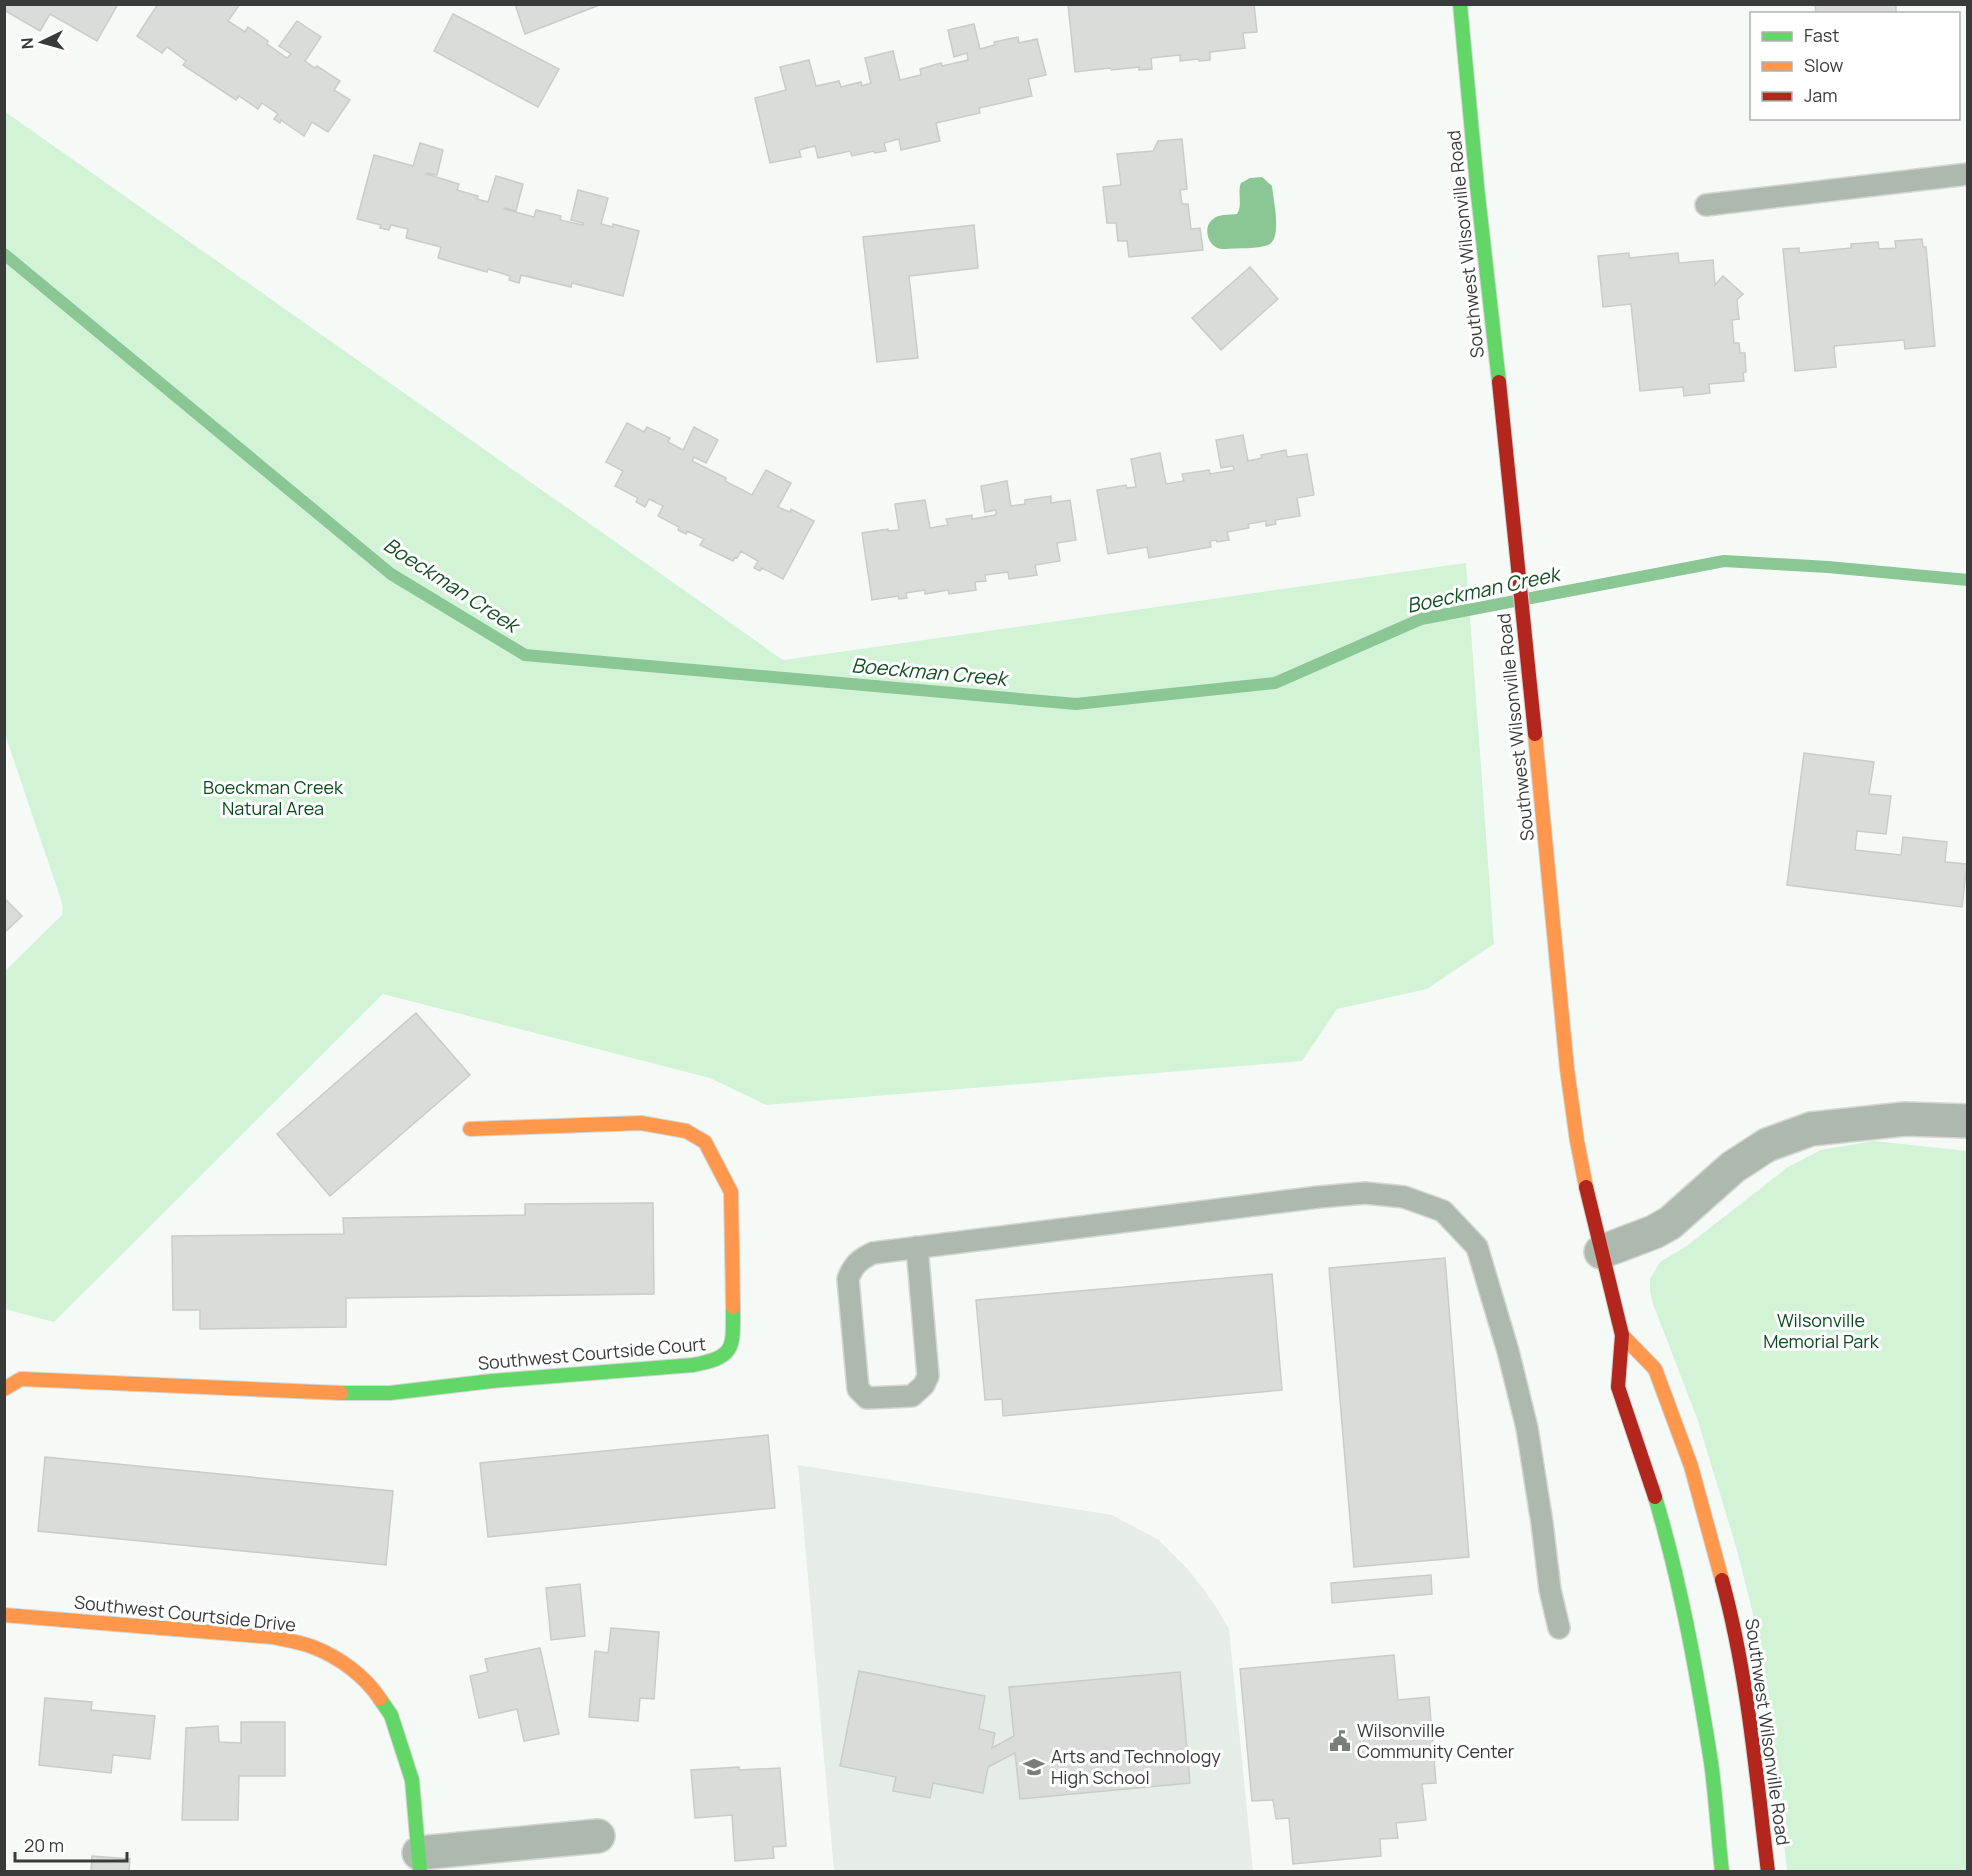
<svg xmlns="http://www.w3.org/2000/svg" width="1972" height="1876" font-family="Manrope,sans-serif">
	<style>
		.built { fill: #e5ede6 }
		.green { fill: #d2f3d6 }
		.water { fill: #8bc695 }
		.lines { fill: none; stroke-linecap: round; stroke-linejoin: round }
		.stream { stroke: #8bc695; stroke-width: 12 }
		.building { fill: #d9dcd9; stroke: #c9ccc9; stroke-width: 1.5 }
		.lane-casing { stroke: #d5d7d5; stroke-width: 24 }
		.street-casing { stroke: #d5d7d5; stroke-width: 36 }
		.fast-casing { stroke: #d5d7d5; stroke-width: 16 }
		.slow-casing { stroke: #d5d7d5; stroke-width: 16 }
		.jam-casing { stroke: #d5d7d5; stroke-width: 16 }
		.lane { stroke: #adb9af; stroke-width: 21 }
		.street { stroke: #adb9af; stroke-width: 33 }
		.fast { stroke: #63d668; stroke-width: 14 }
		.slow { stroke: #ff974d; stroke-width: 14 }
		.jam { stroke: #b3261e; stroke-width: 14 }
		.labels { text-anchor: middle; stroke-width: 6; stroke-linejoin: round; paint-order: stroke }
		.street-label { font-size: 18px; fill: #383b39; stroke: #fff }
		.park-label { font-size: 18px; fill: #0b4a1d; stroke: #fff }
		.poi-label { font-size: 18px; fill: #383b39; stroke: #fff; text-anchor: start }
		.water-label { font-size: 20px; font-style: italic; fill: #134f23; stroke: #fff }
	</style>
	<rect width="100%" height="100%" fill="#f6faf6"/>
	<path class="built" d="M 798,1465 L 1112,1515 L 1159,1540 L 1187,1568 L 1213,1602 L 1229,1629 L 1253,1871 L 834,1871 Z"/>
	<g class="green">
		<path d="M 4,111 L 783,660 L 1466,563 L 1494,944 L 1427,989 L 1337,1009 L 1302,1061 L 766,1105 L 710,1078 L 383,994 L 54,1322 L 5,1309 L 5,971 L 62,915 L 63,906 L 5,734 Z"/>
		<path d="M 1874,1141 L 1967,1151 L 1967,1871 L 1787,1871 L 1768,1688 L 1758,1634 L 1737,1550 L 1697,1418 L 1653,1304 L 1650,1292 L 1650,1279 L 1660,1262 L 1688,1245 L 1788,1167 L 1821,1150 Z"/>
	</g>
	<path class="water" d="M 1262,177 L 1272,186 C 1273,199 1283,239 1268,245 C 1258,249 1237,248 1225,249 C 1209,251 1201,228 1213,219 C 1218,214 1230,215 1237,214 C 1243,205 1237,193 1241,183 L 1250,178 Z"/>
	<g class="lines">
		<path class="stream" d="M 4,254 L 391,574 L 525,655 L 1076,704 L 1275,683 L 1421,619 L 1724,561 L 1828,567 L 1968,580"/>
	</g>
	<g class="building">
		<path d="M 4,4 L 118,4 L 97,41 L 50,14 L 40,31 L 4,10 Z"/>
		<path d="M 158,4 L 240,4 L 228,21 L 245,32 L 248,27 L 268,41 L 267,44 L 287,58 L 291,54 L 279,46 L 297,21 L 321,37 L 305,61 L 315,68 L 317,66 L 340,81 L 334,90 L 350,100 L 328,132 L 312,122 L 304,136 L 281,120 L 280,123 L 274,119 L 278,114 L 262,103 L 258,109 L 239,96 L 236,100 L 183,65 L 186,61 L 167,47 L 162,53 L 137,36 Z"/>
		<path d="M 515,4 L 602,4 L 525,34 Z"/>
		<path d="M 1068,4 L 1254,4 L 1257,32 L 1243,33 L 1245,48 L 1210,52 L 1210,60 L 1199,61 L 1198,59 L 1180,61 L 1180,55 L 1151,58 L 1152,69 L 1139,70 L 1139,67 L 1111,70 L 1110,68 L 1075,72 Z"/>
		<path d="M 1815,4 L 1896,4 L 1896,14 L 1816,14 Z"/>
		<path d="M 453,14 L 559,69 L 538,107 L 434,51 Z"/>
		<path d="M 974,24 L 980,49 L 995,45 L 994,42 L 1018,37 L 1019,43 L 1037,39 L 1046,75 L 1028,79 L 1032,96 L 979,108 L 980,113 L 936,123 L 940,141 L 901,150 L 899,139 L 884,143 L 886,151 L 875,153 L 874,151 L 852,156 L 850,151 L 818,158 L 815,146 L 799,150 L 801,157 L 770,163 L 755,98 L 786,90 L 780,67 L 809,60 L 816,86 L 839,81 L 841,87 L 861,82 L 862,86 L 871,83 L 865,58 L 893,51 L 900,80 L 921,75 L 920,69 L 941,63 L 942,66 L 968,60 L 967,53 L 954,57 L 948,30 Z"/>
		<path d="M 1182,139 L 1187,189 L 1180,190 L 1182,204 L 1188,204 L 1191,229 L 1200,228 L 1203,250 L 1129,257 L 1127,241 L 1118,241 L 1116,223 L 1107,223 L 1103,187 L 1121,185 L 1117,154 L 1153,151 L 1158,141 Z"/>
		<path d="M 420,143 L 443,150 L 437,175 L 427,173 L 426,174 L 459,184 L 457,190 L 478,196 L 477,199 L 488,202 L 496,176 L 523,184 L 516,211 L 505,208 L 504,209 L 534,217 L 536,210 L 561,216 L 560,220 L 583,225 L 583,223 L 571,220 L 578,190 L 608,198 L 601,224 L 613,227 L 613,224 L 639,231 L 623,296 L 572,283 L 571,287 L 521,275 L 519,283 L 509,280 L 510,276 L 488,269 L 487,272 L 438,258 L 441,247 L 406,238 L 408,229 L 391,225 L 389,230 L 380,228 L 381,225 L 357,219 L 374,155 L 413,166 Z"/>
		<path d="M 974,225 L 978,268 L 909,276 L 918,358 L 877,362 L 863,237 Z"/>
		<path d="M 1922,239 L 1923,247 L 1926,247 L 1935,346 L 1905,349 L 1904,340 L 1834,346 L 1836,367 L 1795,371 L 1783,249 L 1799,248 L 1799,253 L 1851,248 L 1851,244 L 1878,242 L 1879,249 L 1896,248 L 1895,241 Z"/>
		<path d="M 1629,253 L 1629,258 L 1678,253 L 1679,263 L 1713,260 L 1715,285 L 1723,276 L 1743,294 L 1737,300 L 1739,319 L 1732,320 L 1734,343 L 1739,343 L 1740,353 L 1745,353 L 1746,372 L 1743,373 L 1744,381 L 1709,384 L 1710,393 L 1684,396 L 1683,387 L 1640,391 L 1631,304 L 1603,307 L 1598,256 Z"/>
		<path d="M 1250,267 L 1278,299 L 1221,350 L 1192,318 Z"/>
		<path d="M 627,423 L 644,432 L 647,427 L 670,438 L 668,442 L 683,450 L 694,427 L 718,440 L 706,463 L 694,457 L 692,461 L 726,478 L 725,481 L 752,495 L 766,470 L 791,483 L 778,507 L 790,512 L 791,509 L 814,521 L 783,579 L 762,568 L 760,571 L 754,568 L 758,561 L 741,551 L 737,558 L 735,557 L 733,561 L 700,545 L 704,539 L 687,531 L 686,534 L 678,530 L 679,527 L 658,516 L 663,506 L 649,499 L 645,507 L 636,502 L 638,498 L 615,486 L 623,471 L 606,462 Z"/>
		<path d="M 1243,435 L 1248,461 L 1262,458 L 1261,455 L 1286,450 L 1287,457 L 1307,454 L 1314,495 L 1297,498 L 1300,516 L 1275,520 L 1276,524 L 1266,526 L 1266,521 L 1248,524 L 1249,528 L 1227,532 L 1229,540 L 1217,542 L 1216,540 L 1210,541 L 1211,547 L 1149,558 L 1147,547 L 1108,554 L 1097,490 L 1126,485 L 1127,488 L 1136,487 L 1131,459 L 1160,453 L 1166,484 L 1184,481 L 1182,474 L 1209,470 L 1210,474 L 1234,470 L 1233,466 L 1221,468 L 1216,440 Z"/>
		<path d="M 1007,481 L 1011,506 L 1025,504 L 1025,500 L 1051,496 L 1051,503 L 1070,500 L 1076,540 L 1057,543 L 1060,561 L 1035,565 L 1037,575 L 1009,579 L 1008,572 L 985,575 L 986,581 L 975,582 L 976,590 L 949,594 L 948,590 L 925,594 L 925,590 L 906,593 L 907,598 L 899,599 L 898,596 L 872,600 L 862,533 L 888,529 L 888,531 L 899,530 L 895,504 L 925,500 L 930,528 L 948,525 L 946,519 L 972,515 L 972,519 L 996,515 L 996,510 L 985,512 L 981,486 Z"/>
		<path d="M 1804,753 L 1874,762 L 1869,794 L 1891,796 L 1886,834 L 1857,831 L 1855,850 L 1901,855 L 1903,837 L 1947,842 L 1945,862 L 1967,864 L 1962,907 L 1787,885 Z"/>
		<path d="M 4,898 L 22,916 L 4,933 Z"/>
		<path d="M 416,1013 L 470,1075 L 330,1196 L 277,1134 Z"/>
		<path d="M 653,1203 L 654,1294 L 346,1298 L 346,1327 L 200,1329 L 200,1310 L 173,1310 L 172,1236 L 344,1234 L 343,1218 L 525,1215 L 525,1204 Z"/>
		<path d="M 1445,1258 L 1469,1557 L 1354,1567 L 1329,1268 Z"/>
		<path d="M 1272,1274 L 1282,1390 L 1003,1416 L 1002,1399 L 985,1400 L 976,1300 Z"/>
		<path d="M 768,1435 L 775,1508 L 488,1537 L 480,1463 Z"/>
		<path d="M 45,1457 L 393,1491 L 386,1565 L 38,1531 Z"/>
		<path d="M 1431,1575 L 1432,1594 L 1332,1603 L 1331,1583 Z"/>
		<path d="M 580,1584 L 585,1636 L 551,1640 L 546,1588 Z"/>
		<path d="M 611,1628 L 659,1632 L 654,1699 L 640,1698 L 638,1721 L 589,1717 L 595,1651 L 608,1653 Z"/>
		<path d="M 540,1648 L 559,1734 L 524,1741 L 517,1709 L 479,1718 L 470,1676 L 488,1672 L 485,1659 Z"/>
		<path d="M 1394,1655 L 1398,1700 L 1429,1697 L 1436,1783 L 1422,1784 L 1426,1820 L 1396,1823 L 1398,1838 L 1380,1839 L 1381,1856 L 1293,1864 L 1289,1818 L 1276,1819 L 1273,1800 L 1252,1801 L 1240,1669 Z"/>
		<path d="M 859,1671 L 985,1696 L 979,1729 L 995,1733 L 992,1748 L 1014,1736 L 1009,1687 L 1180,1672 L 1190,1783 L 1020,1799 L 1015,1753 L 988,1767 L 983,1793 L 933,1783 L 930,1798 L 893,1791 L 896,1777 L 840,1766 Z"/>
		<path d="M 45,1698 L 92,1702 L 91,1710 L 155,1716 L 150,1759 L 113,1755 L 111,1773 L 39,1765 Z"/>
		<path d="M 241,1722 L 285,1722 L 285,1776 L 239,1776 L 238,1820 L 182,1820 L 186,1728 L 218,1726 L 219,1742 L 241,1743 Z"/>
		<path d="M 739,1767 L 739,1770 L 780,1768 L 786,1846 L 773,1847 L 774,1858 L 735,1861 L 732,1815 L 695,1818 L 691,1770 Z"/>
		<path d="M 92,1856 L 130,1859 L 129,1872 L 91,1872 Z"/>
	</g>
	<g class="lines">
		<defs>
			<g id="lane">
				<path d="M 1706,205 L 1968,174"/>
				<path d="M 917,1247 L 928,1376 L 924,1385 L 912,1396 L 867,1398 L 858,1389 L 848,1279 C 853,1265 860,1259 873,1253 L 1319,1197 L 1365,1193 L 1404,1197 L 1443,1211 L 1477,1247 L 1508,1351 L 1527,1428 L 1542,1523 L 1550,1590 L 1559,1628"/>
			</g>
			<g id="street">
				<path d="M 1601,1252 L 1654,1232 L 1670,1223 L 1733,1167 L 1767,1145 L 1811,1129 L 1905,1119 L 1968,1121"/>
				<path d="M 419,1853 L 598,1836"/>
			</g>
			<g id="fast">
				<path d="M 1460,4 L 1477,186 L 1499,382"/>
				<path d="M 341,1393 L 390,1393 L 492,1381 L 693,1365 C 736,1357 733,1348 733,1307"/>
				<path d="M 1655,1497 C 1681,1584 1697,1673 1711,1762 C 1716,1798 1718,1836 1722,1872"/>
				<path d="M 380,1699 L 391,1715 L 412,1780 L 420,1872"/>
			</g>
			<g id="slow">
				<path d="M 1535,734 L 1567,1069 L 1577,1141 L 1586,1187"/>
				<path d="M 470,1129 L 641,1123 L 686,1131 L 705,1142 L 731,1192 L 733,1307"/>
				<path d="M 1622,1335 L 1655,1369 L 1691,1466 L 1722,1580"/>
				<path d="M 4,1389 L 21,1379 L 341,1393"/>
				<path d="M 4,1615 L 272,1637 C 285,1640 301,1642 313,1647 C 339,1657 365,1676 380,1699"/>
			</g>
			<g id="jam">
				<path d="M 1499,382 L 1535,734"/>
				<path d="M 1586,1187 L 1622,1335 L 1618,1387 L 1655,1497"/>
				<path d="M 1722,1580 C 1748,1675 1756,1774 1768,1872"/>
			</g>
		</defs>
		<use href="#lane" class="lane-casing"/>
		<use href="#street" class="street-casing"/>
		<use href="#fast" class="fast-casing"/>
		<use href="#slow" class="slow-casing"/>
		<use href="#jam" class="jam-casing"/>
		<use href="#lane" class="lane"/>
		<use href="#street" class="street"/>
		<use href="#fast" class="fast"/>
		<use href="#slow" class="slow"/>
		<use href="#jam" class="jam"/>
	</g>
	<defs>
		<symbol id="civic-bare" viewBox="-9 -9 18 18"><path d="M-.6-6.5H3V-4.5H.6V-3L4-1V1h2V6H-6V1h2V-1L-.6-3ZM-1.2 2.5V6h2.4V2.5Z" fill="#7a7e7b" stroke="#fff" stroke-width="2.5" paint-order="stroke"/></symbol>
		<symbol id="school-bare" viewBox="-9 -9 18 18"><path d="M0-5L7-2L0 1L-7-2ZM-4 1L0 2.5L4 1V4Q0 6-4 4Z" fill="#7a7e7b" stroke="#fff" stroke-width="2.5" paint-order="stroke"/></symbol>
	</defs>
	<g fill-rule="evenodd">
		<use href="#civic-bare" x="1325" y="1726" width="30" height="30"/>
		<use href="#school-bare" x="1019" y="1752" width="30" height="30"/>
	</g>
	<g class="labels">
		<g class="street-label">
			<text transform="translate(1466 244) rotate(-96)" y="6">Southwest Wilsonville Road</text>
			<text transform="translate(1516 727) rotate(-96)" y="6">Southwest Wilsonville Road</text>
			<text transform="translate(592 1354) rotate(-5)" y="6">Southwest Courtside Court</text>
			<text transform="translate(185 1614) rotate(6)" y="6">Southwest Courtside Drive</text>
			<text transform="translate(1767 1732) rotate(82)" y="6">Southwest Wilsonville Road</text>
		</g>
		<g class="park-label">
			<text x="273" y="794">Boeckman Creek<tspan x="273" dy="21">Natural Area</tspan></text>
			<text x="1821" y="1327">Wilsonville<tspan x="1821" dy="21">Memorial Park</tspan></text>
		</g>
		<g class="poi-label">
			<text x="1357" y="1737">Wilsonville<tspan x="1357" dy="21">Community Center</tspan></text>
			<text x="1051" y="1763">Arts and Technology<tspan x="1051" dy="21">High School</tspan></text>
		</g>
		<g class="water-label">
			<text transform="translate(451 585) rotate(33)" y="7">Boeckman Creek</text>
			<text transform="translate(1483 590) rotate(-12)" y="7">Boeckman Creek</text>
			<text transform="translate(929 672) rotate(5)" y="7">Boeckman Creek</text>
		</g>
	</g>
	<rect width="1972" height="1876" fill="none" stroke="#383b39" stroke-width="12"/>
	<rect x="1750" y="12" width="210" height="108" fill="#ffffff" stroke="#afb1b0" stroke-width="1.5"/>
	<rect x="1762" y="32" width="30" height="9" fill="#63d668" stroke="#afb1b0" stroke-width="1.5"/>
	<text x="1804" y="42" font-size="18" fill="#383b39">Fast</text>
	<rect x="1762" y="62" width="30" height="9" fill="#ff974d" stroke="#afb1b0" stroke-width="1.5"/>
	<text x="1804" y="72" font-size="18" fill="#383b39">Slow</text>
	<rect x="1762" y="92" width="30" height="9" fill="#b3261e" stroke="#afb1b0" stroke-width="1.5"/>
	<text x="1804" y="102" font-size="18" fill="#383b39">Jam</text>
	<g transform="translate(42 42) rotate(265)" stroke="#ffffff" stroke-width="4.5" paint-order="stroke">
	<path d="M0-4.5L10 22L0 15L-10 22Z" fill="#383b39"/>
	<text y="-9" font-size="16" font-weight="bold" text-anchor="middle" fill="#383b39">N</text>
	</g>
	<path d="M15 1852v9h112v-9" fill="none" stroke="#383b39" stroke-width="3"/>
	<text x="24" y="1852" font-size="18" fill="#383b39" stroke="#ffffff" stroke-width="4.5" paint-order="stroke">20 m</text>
</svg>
